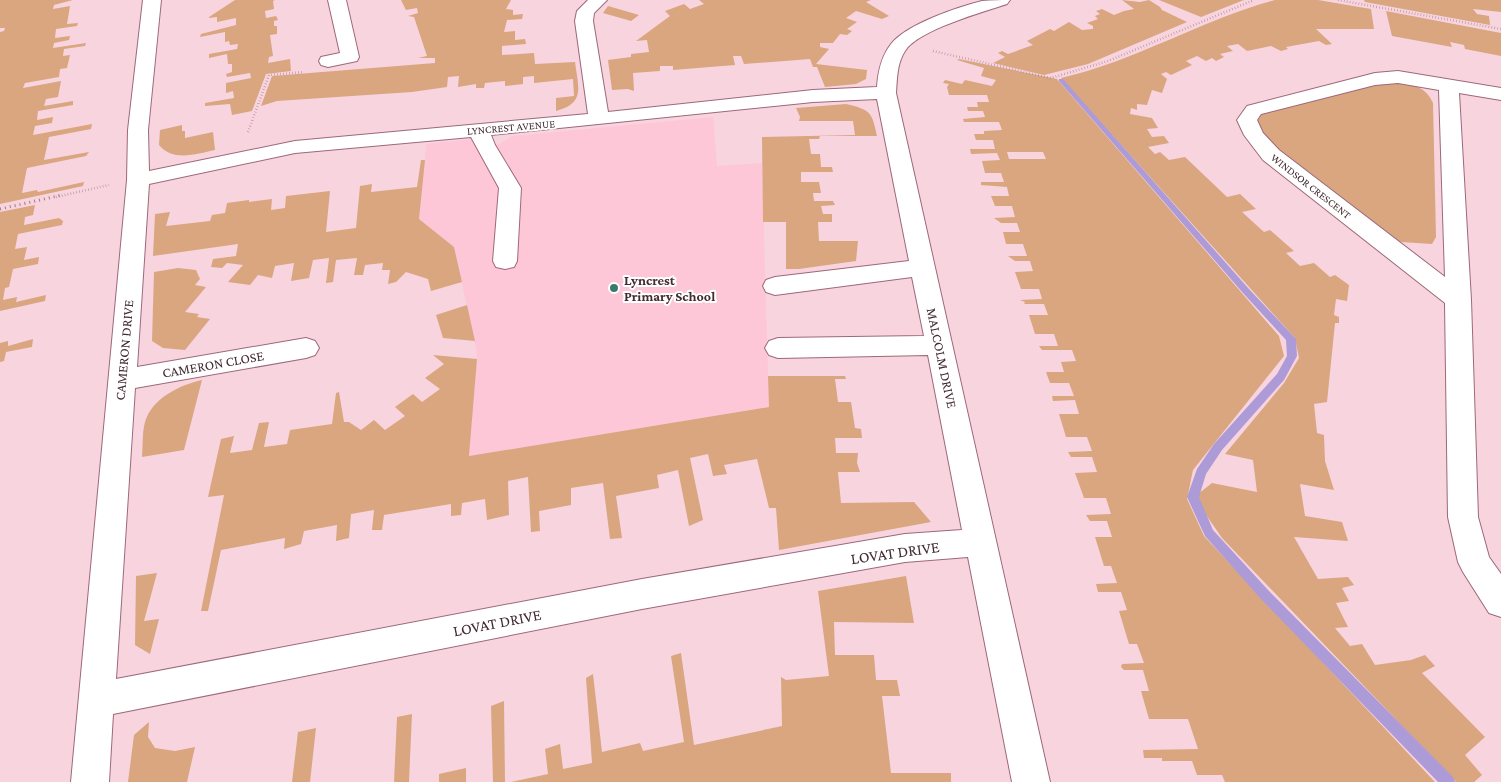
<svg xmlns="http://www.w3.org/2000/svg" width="1501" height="782" font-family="'Crimson Pro',serif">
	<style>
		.built { fill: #fdc7d8 }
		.green { fill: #d9a680; fill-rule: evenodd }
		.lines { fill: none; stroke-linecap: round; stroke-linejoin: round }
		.stream { fill: #ad9bd7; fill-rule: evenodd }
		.minor-casing { stroke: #9d687a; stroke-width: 2 }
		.path-far1 { stroke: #9d7f89; stroke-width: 2.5; stroke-dasharray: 0.5 2.5; stroke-linecap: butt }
		.path { stroke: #9d7f89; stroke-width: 3; stroke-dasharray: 1 4; stroke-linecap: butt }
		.minor { fill: #fff; fill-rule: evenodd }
		.poi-dot { fill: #387b6d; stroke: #fff; stroke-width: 2 }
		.labels { text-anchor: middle; stroke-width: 4; stroke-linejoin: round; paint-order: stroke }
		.far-street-label { font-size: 11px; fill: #422b33; stroke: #fff }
		.poi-label { font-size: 14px; font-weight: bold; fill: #422b33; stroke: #fff; text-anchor: start }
		.street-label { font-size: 14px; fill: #422b33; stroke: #fff }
		.near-street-label { font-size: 16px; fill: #422b33; stroke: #fff }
	</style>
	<rect width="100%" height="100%" fill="#f8d4df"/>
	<path class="built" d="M 713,117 L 717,166 L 762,163 L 769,407 L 469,456 L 477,353 L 454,247 L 419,219 L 426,144 L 471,139 L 475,146 L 499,144 L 512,136 Z"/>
	<g class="green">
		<path d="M 0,0 L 73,0 L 54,5 L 53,9 L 70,6 L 67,24 L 78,23 L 77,26 L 56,29 L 55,38 L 70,36 L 69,40 L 54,43 L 53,48 L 86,43 L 85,46 L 64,49 L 63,56 L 70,55 L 67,68 L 60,69 L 59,77 L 25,83 L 23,88 L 61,81 L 58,97 L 46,99 L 44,106 L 73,101 L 73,105 L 38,111 L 37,120 L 53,117 L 52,123 L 35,126 L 33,135 L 92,124 L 91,129 L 49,137 L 44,160 L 89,152 L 86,156 L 27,168 L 22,193 L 37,190 L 38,192 L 84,182 L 83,186 L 0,204 L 0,32 L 4,31 L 5,28 L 0,28 Z"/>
		<path d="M 235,0 L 275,0 L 273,1 L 274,9 L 265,11 L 266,18 L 276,16 L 278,20 L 274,21 L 274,26 L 277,26 L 277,34 L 270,35 L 273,56 L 269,57 L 268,63 L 290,59 L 291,71 L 266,74 L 252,111 L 232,115 L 230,104 L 205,106 L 205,103 L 234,98 L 233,91 L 226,93 L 226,83 L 251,78 L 250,73 L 227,77 L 226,74 L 232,72 L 232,64 L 228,64 L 227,54 L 209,58 L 209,54 L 237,49 L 238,44 L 230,45 L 229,41 L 225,42 L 225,32 L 200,37 L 201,34 L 236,25 L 236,18 L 217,22 L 217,17 L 209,18 L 209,17 Z"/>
		<path d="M 401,0 L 511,0 L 506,9 L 513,10 L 513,15 L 523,14 L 522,19 L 507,20 L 504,32 L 515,31 L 515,40 L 525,39 L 526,44 L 502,46 L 502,55 L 534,53 L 535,64 L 575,62 C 578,87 586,103 556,111 L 556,98 L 574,96 L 573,79 L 534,83 L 534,76 L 523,77 L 523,84 L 505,86 L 505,81 L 485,83 L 484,88 L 476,88 L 476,84 L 458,87 L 459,76 L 448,77 L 447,87 L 412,92 L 277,101 L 261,106 L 272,76 L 435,63 L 435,58 L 418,58 L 427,56 L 414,17 L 408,16 L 418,13 L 417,8 L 406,10 Z"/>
		<path d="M 699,0 L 871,0 L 866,2 L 889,16 L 882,19 L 856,11 L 846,18 L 857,22 L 847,29 L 852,31 L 847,35 L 840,34 L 833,43 L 820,43 L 820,47 L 829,49 L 816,64 L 867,70 L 866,79 L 856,84 L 825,87 L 817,67 L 813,67 L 810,59 L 744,64 L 741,56 L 733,56 L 735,65 L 673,70 L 673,66 L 660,66 L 660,71 L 633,73 L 634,91 L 628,89 L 612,90 L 608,60 L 631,57 L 631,54 L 649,52 L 647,40 L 636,41 L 670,16 L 665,11 L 684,4 L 690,9 L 704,4 Z"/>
		<path d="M 1122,0 L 1140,2 L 1149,0 L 1160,7 L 1162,10 L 1187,22 L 1088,64 L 1044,75 L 993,63 L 1005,57 L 998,53 L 1002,51 L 1008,54 L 1033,45 L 1027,41 L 1050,29 L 1054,31 L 1069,22 L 1082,30 L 1093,29 L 1093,26 L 1087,23 L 1098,19 L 1095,16 L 1100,14 L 1096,11 L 1102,9 L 1114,15 L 1124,11 L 1134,9 Z"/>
		<path d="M 1159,0 L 1244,0 L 1201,17 Z"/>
		<path d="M 1275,0 L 1318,0 L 1371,9 L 1374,29 L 1316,29 L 1332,44 L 1326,45 L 1319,41 L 1286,47 L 1288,49 L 1281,51 L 1271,46 L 1247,51 L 1238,44 L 1227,46 L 1233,51 L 1220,54 L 1224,57 L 1216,61 L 1212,58 L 1206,61 L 1197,56 L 1186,61 L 1192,65 L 1171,75 L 1166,72 L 1161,74 L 1167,79 L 1162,93 L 1152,90 L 1147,105 L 1137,104 L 1137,110 L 1131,108 L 1130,114 L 1152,118 L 1158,128 L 1147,129 L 1152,137 L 1164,136 L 1169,143 L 1148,147 L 1155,154 L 1160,152 L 1169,160 L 1185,157 L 1227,197 L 1240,194 L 1256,209 L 1242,212 L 1264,232 L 1270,230 L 1294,251 L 1286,253 L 1300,266 L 1314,263 L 1330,277 L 1335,275 L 1349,285 L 1347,301 L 1336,299 L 1334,315 L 1339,317 L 1339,323 L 1335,323 L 1327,402 L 1314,404 L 1317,433 L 1324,435 L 1325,461 L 1334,490 L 1300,484 L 1305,516 L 1342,522 L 1348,541 L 1294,537 L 1318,579 L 1348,577 L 1354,585 L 1342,588 L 1349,601 L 1336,603 L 1348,627 L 1335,628 L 1350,646 L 1362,644 L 1375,665 L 1411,660 L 1425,655 L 1435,666 L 1422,673 L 1485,737 L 1465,755 L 1482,775 L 1474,782 L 1456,782 L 1222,538 L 1202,509 L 1198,494 L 1212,483 L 1257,492 L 1253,460 L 1225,454 L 1284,383 L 1299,358 L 1295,338 L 1061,78 C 1136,61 1201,20 1275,0 Z"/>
		<path d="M 1364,0 L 1501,0 L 1501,12 L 1473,9 L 1477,14 L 1489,16 L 1490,25 L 1365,2 Z"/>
		<path d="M 608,6 L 639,15 L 631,21 L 603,13 Z"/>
		<path d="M 1386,11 L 1501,33 L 1501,56 L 1465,49 L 1464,45 L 1450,42 L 1452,47 L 1392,36 Z"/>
		<path d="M 959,59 L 1057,79 L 1279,336 L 1284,356 L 1193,470 L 1187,499 L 1204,536 L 1435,782 L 1225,782 L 1222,775 L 1197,775 L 1192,761 L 1162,761 L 1162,758 L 1144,758 L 1143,750 L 1198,749 L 1188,719 L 1149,719 L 1141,691 L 1149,691 L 1143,670 L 1124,670 L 1121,667 L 1122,664 L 1144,663 L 1137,644 L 1129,644 L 1119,611 L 1127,610 L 1121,592 L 1098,592 L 1096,584 L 1117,583 L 1111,566 L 1104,566 L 1095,537 L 1112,537 L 1107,521 L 1090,521 L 1086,515 L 1111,514 L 1106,498 L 1084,498 L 1075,473 L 1097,472 L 1092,457 L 1071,457 L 1068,452 L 1092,451 L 1087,437 L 1066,437 L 1059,414 L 1079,414 L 1075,400 L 1053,401 L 1052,396 L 1074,396 L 1069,383 L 1050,383 L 1046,372 L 1064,372 L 1061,362 L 1076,361 L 1072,350 L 1042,350 L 1039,346 L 1058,346 L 1054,334 L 1035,334 L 1029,315 L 1048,315 L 1044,304 L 1024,304 L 1025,302 L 1020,300 L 1042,299 L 1039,289 L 1021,289 L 1015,272 L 1033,271 L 1030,261 L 1015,261 L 1008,256 L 1027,256 L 1023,244 L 1006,244 L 1003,232 L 1020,232 L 1017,223 L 1001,223 L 994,218 L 1015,217 L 1012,206 L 995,206 L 991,196 L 1009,196 L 1007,187 L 981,185 L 981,182 L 1004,182 L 1001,173 L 985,173 L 982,161 L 1000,160 L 997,153 L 971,154 L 970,149 L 995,149 L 993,140 L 976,140 L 974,134 L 984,134 L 984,131 L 1002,130 L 999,122 L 964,122 L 963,119 L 985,117 L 983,111 L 968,111 L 967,107 L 978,107 L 977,102 L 989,102 L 987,95 L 949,95 L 947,87 L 949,84 L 943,83 L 945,80 L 962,84 L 965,80 L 992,86 L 996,80 L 981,76 L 984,68 L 957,60 ZM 1007,152 L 1043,152 L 1046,159 L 1009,159 Z"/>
		<path d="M 1390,81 C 1408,84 1425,84 1433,103 L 1436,237 L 1432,244 L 1401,242 L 1388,236 L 1278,150 L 1262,135 L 1256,124 L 1259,115 L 1269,109 Z"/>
		<path d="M 846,104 C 871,110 872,112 877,136 L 820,136 L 819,139 L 809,139 L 811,154 L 820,154 L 821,167 L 832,167 L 833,172 L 801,172 L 801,182 L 819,182 L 821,193 L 813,193 L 814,201 L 833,201 L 835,205 L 821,206 L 823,214 L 832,214 L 832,222 L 818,222 L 819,241 L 858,241 L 856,261 L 799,269 L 786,269 L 786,222 L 763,222 L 762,137 L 855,135 L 853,121 L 799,121 L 800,117 L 796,108 Z"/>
		<path d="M 182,125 L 182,131 L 185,131 L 185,138 L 213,132 L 215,150 C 196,154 173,162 159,145 L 160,130 Z"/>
		<path d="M 421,160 L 425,160 L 419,219 L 454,247 L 462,282 L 431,291 L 428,279 L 406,272 L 396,282 L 388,284 L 390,270 L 382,270 L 383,263 L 365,265 L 363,275 L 354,275 L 357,258 L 336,260 L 333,282 L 326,283 L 329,258 L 313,260 L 309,278 L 291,281 L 294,263 L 275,266 L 272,278 L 258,275 L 250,285 L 228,282 L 243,265 L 227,263 L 222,268 L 211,267 L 213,259 L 236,256 L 238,244 L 153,256 L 155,214 L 170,212 L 166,226 L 210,221 L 212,215 L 225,213 L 227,203 L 249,200 L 249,202 L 272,199 L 271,210 L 285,208 L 286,196 L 330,191 L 326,232 L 356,228 L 360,186 L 372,184 L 371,192 L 417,187 Z"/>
		<path d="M 35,205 L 33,215 L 25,217 L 24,225 L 59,218 L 63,221 L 62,225 L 18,234 L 15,249 L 27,247 L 24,260 L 39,257 L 38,264 L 13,269 L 9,287 L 5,288 L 3,300 L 17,297 L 16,302 L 46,295 L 45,301 L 0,311 L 0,212 Z"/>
		<path d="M 178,268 L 196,270 L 200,279 L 195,285 L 206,287 L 185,312 L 199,314 L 197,317 L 210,319 L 185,350 L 163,348 L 152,341 L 154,272 Z"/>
		<path d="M 467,305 L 475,341 L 443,338 L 436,315 Z"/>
		<path d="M 33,339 L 32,347 L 6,352 L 4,361 L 0,362 L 0,343 L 8,341 L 8,346 Z"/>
		<path d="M 433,355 L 477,359 L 469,456 L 769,407 L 768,376 L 845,376 L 846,379 L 835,379 L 838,402 L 851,402 L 855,428 L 861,429 L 862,438 L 835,438 L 836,453 L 858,453 L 857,463 L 860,472 L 838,472 L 841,503 L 914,502 L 931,522 L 779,550 L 776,508 L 769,508 L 757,459 L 724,465 L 727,474 L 713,476 L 708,454 L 690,458 L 703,520 L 689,526 L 678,470 L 657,475 L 659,488 L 616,496 L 622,538 L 610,539 L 603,483 L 571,488 L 571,505 L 539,511 L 540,531 L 531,532 L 528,477 L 508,481 L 509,515 L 487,520 L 485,499 L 462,503 L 461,515 L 451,516 L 451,504 L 384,515 L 382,530 L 372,530 L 374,510 L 351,514 L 349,538 L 336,541 L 337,525 L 304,531 L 301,544 L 284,549 L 285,538 L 221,550 L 208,611 L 201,611 L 224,495 L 208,497 L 221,439 L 234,436 L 230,453 L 252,450 L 259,423 L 269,422 L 264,447 L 287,444 L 290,430 L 332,424 L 336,393 L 339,392 L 344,422 L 349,422 L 361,430 L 374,420 L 385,430 L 405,416 L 395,407 L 413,394 L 422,402 L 440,389 L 425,378 L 444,364 Z"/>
		<path d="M 202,380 L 184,450 L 142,457 C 143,446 142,433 145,422 C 152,398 180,385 202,380 Z"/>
		<path d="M 157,573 L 144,621 L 159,619 L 150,654 L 135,645 L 136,576 Z"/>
		<path d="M 906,576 L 914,623 L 834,622 L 835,655 L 874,655 L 876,680 L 897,680 L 900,696 L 882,696 L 891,773 L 951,773 L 951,782 L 511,782 L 548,774 L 545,749 L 560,744 L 563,769 L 592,763 L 586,678 L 593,674 L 602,752 L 640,743 L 643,751 L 684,742 L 671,656 L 681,653 L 694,745 L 782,726 L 781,677 L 786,680 L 829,676 L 818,591 Z"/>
		<path d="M 504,701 L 505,782 L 493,782 L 491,706 Z"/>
		<path d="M 412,714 L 409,782 L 394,782 L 397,717 Z"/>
		<path d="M 149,722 L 148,737 L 155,748 L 175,751 L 195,747 L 187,782 L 128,782 L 134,735 Z"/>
		<path d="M 316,728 L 310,782 L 292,782 L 298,732 Z"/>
		<path d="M 466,768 L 466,782 L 439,782 L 439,774 Z"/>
	</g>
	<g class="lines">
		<path class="stream" d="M 1059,79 L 1063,79 L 1249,289 L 1296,339 L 1297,356 L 1284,380 L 1222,450 L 1206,474 L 1199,497 L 1213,530 L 1269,591 L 1453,777 L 1455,782 L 1438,782 L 1261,599 L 1205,536 L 1187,497 L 1197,469 L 1214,444 L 1277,374 L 1287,356 L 1286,340 L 1243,293 L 1059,81 Z"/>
		<defs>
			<g id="minor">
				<path d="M 143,0 L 161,0 L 148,130 L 149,171 L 295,141 L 588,114 L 575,21 L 577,11 L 588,0 L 607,0 L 594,13 L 593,21 L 608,112 L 813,90 L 877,87 C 878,72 881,57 891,44 C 907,24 958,7 982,1 C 991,0 1001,0 1010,0 L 1007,4 C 983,12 918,30 905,51 C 897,63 897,79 896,93 L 1050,782 L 1012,782 L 968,557 L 905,562 L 642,609 L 113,714 L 109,782 L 71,782 L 127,180 L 128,130 ZM 877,99 L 909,261 L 775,277 L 766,280 L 763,286 L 766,292 L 775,295 L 912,277 L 924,336 L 778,338 L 769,341 L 765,348 L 769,355 L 778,358 L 928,355 L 962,530 L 905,534 L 642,579 L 116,679 L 135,388 L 306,358 L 315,355 L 319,348 L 315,341 L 306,338 L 137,367 L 149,184 L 295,153 L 471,137 L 499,188 L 493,261 L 496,267 L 505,269 L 514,267 L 517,261 L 521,188 L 495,145 L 491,135 L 813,102 Z"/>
				<path d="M 328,0 L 346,0 L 359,57 L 357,61 L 328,67 L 321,65 L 319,61 L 321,57 L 340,53 Z"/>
				<path d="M 1398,71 L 1501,88 L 1501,100 L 1459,93 L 1471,300 L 1478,517 L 1489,557 L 1501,574 L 1501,617 L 1489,613 L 1463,572 L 1458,562 L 1448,517 L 1445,303 L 1263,160 L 1244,135 L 1237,120 L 1247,106 L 1375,73 ZM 1398,83 L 1439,90 L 1445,277 L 1279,150 L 1263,133 L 1257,120 L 1261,114 L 1375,85 Z"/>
			</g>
		</defs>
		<use href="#minor" class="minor-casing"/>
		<g class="path-far1">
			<path d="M 1338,0 L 1501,29"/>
			<path d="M 933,51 L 1051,78 L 1108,61 L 1254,0"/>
			<path d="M 248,132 L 269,75 L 304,72"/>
			<path d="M 56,197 L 109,185"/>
		</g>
		<path class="path" d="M 0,209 L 62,195"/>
		<use href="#minor" class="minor"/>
	</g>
	<circle class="poi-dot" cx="614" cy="288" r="5"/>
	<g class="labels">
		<g class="far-street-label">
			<text transform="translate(511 127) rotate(-5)" y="4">LYNCREST AVENUE</text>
			<text transform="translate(1311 186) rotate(38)" y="4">WINDSOR CRESCENT</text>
		</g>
		<g class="poi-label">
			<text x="624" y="285">Lyncrest<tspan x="624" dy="16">Primary School</tspan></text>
		</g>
		<g class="street-label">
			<text transform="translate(124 350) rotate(-85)" y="5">CAMERON DRIVE</text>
			<text transform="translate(942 358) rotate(78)" y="5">MALCOLM DRIVE</text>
			<text transform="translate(213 364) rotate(-10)" y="5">CAMERON CLOSE</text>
		</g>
		<g class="near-street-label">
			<text transform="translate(895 552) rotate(-8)" y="6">LOVAT DRIVE</text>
			<text transform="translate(497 622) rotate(-11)" y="6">LOVAT DRIVE</text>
		</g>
	</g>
</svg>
